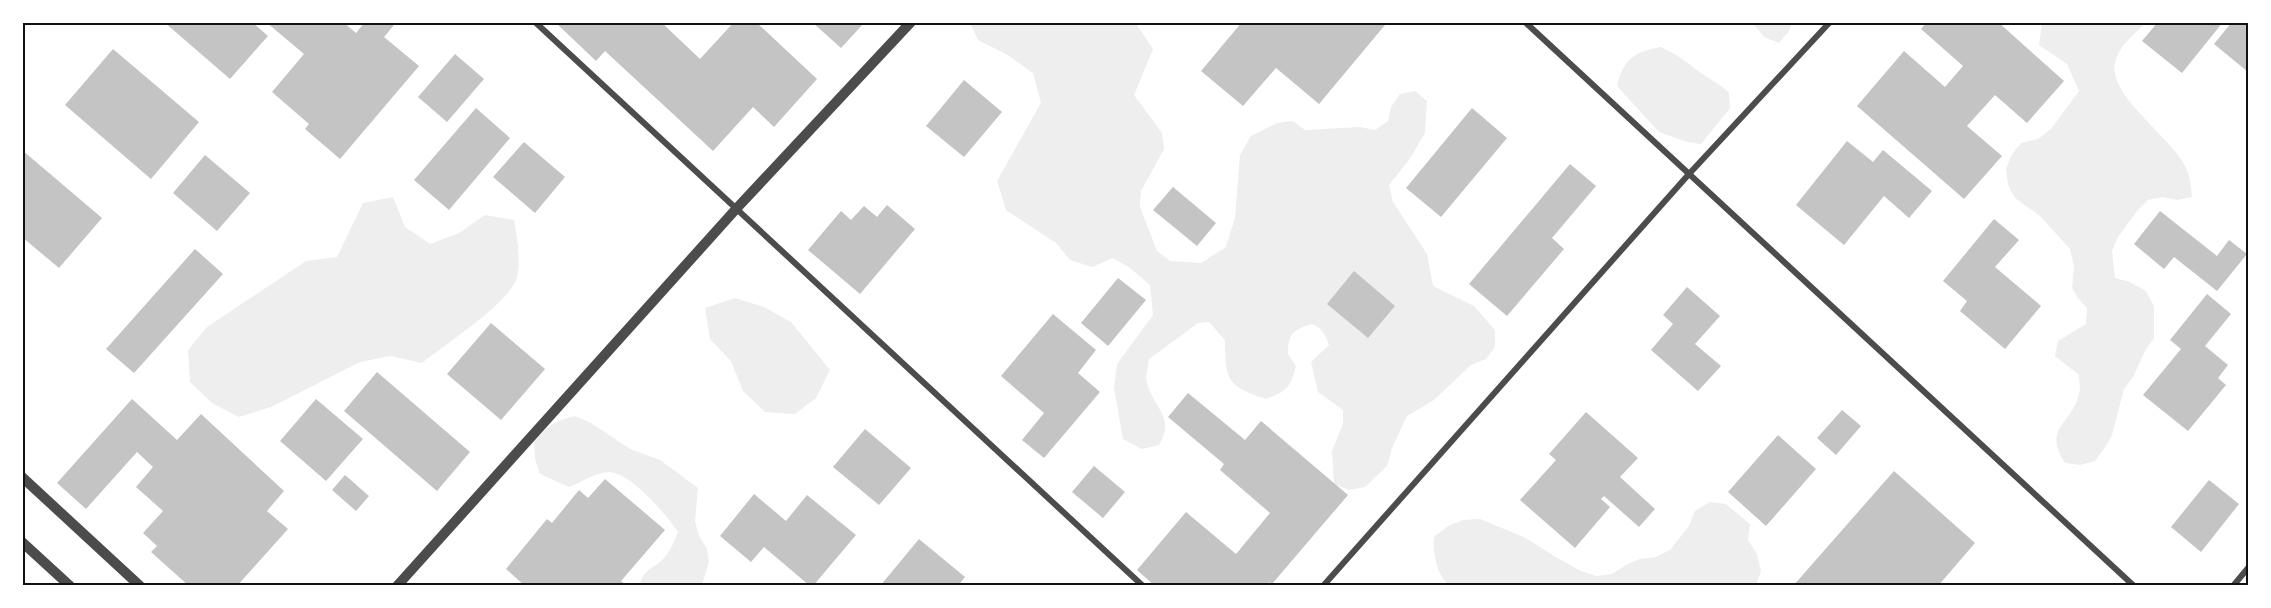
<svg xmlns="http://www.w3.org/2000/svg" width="2271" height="608" font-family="Mulish,sans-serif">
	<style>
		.green { fill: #eee }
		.building { fill: #c4c4c4 }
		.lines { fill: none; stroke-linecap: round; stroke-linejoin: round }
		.minor { stroke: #4c4c4c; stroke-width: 6 }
		.tertiary { stroke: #4c4c4c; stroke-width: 10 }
		.neatline { fill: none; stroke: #111; stroke-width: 2 }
	</style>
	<rect width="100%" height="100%" fill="#fff"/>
	<g class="green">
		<path d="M 1135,22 L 1153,49 L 1134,95 L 1162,133 L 1164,149 L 1141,191 L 1140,207 L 1157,251 L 1170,261 L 1201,263 L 1226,247 L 1235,218 L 1240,155 L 1251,136 L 1277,123 L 1293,121 L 1305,130 L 1360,127 L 1375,130 L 1388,121 L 1391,107 L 1400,94 L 1415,91 L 1427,101 L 1425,133 L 1409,160 L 1389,185 L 1393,202 L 1427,254 L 1433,286 L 1474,306 L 1495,330 L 1495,347 L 1486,359 L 1471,365 L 1434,400 L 1407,416 L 1392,448 L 1387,466 L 1365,487 L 1349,490 L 1334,484 L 1332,451 L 1343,424 L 1343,410 L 1318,392 L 1311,362 L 1329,345 C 1325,334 1323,329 1312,324 C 1293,329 1288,334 1288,354 L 1296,366 C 1291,387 1286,392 1266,399 C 1227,386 1225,380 1225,340 L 1209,322 L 1198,323 L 1149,359 C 1148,367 1145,376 1147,383 C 1153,407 1176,417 1159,445 L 1142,449 L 1123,439 L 1114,388 L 1117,364 L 1153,315 L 1150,285 L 1130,268 L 1113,258 L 1092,267 L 1070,260 L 1056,243 L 1006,210 L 997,181 L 1041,103 L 1033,73 L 1006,54 L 978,40 L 970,23 Z"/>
		<path d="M 1755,23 L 1755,22 L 1792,23 L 1789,31 L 1779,43 L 1764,37 L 1755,26 Z"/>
		<path d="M 2042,23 L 2146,23 C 2134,34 2119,46 2115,62 C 2107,95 2171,137 2185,166 C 2190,175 2191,187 2192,197 L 2177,200 L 2163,197 L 2148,200 L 2137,211 L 2118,237 L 2112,251 L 2115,278 L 2130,282 L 2146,291 L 2154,306 L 2154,338 L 2146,349 L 2133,377 L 2124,389 L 2112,435 L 2105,447 L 2095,461 L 2080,465 L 2065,463 C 2042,427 2071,426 2079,394 C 2081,388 2079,381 2079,375 L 2055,356 L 2058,341 L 2086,324 L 2087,308 L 2077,297 L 2072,288 L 2074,266 L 2070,249 L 2040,216 L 2015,198 L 2008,185 L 2006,169 L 2012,154 L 2021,143 L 2038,139 L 2051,129 L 2079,91 L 2067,64 L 2039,45 Z"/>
		<path d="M 1660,47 C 1676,53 1687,63 1701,73 C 1711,80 1720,84 1729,93 L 1730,108 L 1701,144 L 1687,142 L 1659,132 L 1617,86 C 1623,60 1634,52 1660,47 Z"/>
		<path d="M 393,197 L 405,227 L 430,244 L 459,233 L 485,215 L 514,220 C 517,236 523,271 514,284 C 500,309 446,344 422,363 L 390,356 L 360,362 L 271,407 L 239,417 L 212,403 L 190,382 L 188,350 L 207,327 L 306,261 L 337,257 L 363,203 Z"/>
		<path d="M 735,298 L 764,307 L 791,322 L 830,370 L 816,398 L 795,414 L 765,412 L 743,391 L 731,361 L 710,339 L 705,308 Z"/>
		<path d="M 575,416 L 591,423 L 630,449 L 660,460 L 698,488 L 695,521 L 699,536 L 707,549 L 709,562 L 702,585 L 640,585 C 642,570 655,568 664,558 C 671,550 674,542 678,532 C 667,515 630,472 609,472 C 595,473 582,482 569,487 L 540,474 L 535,459 L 534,442 C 546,427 556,420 575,416 Z"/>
		<path d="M 1710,502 L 1726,504 L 1750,524 L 1748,540 L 1757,554 L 1761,571 L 1756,585 L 1449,585 C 1436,574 1433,553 1434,537 L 1448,526 L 1463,520 L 1480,519 L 1526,538 L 1554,556 L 1581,571 L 1596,576 L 1612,574 L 1626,565 L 1640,559 L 1656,557 L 1670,550 L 1689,526 L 1695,511 Z"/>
	</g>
	<g class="building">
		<path d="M 164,22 L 252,22 L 268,36 L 230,79 Z"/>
		<path d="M 266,22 L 343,22 L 356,33 L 365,22 L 391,22 L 394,25 L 384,37 L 419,66 L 340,159 L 305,129 L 309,124 L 272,92 L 304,54 Z"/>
		<path d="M 555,22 L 661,22 L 700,59 L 734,22 L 756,22 L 817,79 L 774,127 L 753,107 L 713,151 L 605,51 L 596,61 Z"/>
		<path d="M 812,22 L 865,22 L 841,48 Z"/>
		<path d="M 1242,22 L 1382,22 L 1385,25 L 1319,104 L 1276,68 L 1243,106 L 1201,71 Z"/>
		<path d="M 1927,22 L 1998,22 L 2064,81 L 2027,123 L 1995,95 L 1967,126 L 2002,156 L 1964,199 L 1857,106 L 1904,51 L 1945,87 L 1963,66 L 1921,29 Z"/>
		<path d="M 2158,22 L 2223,22 L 2182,73 L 2142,41 Z"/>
		<path d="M 2232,22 L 2248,22 L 2248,72 L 2214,44 Z"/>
		<path d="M 113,49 L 199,122 L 151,179 L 65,105 Z"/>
		<path d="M 455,54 L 484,79 L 447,122 L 418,97 Z"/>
		<path d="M 964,80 L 1002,112 L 964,157 L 926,126 Z"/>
		<path d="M 476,108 L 510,138 L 449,210 L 414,180 Z"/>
		<path d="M 1472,108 L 1507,138 L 1441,217 L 1406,188 Z"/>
		<path d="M 1847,141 L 1873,162 L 1883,150 L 1932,191 L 1909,218 L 1884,196 L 1844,245 L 1796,205 Z"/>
		<path d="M 524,142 L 565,177 L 535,213 L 493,177 Z"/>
		<path d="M 22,150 L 102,218 L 59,268 L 22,237 Z"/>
		<path d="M 205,155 L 250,193 L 217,231 L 173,193 Z"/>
		<path d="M 1570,164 L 1596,186 L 1552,238 L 1564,249 L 1507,316 L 1469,284 Z"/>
		<path d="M 1173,187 L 1216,223 L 1197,246 L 1153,210 Z"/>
		<path d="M 887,205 L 915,229 L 860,294 L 808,250 L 841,211 L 851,220 L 864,206 L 877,217 Z"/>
		<path d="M 2160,211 L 2217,256 L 2229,240 L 2247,254 L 2217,291 L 2174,257 L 2164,269 L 2134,244 Z"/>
		<path d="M 1994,219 L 2019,240 L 1995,267 L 2041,306 L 2005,349 L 1960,311 L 1967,301 L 1943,281 Z"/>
		<path d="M 195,249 L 223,274 L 134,373 L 106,349 Z"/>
		<path d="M 1354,271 L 1395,306 L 1368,338 L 1327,304 Z"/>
		<path d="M 1118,278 L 1146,300 L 1108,346 L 1081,323 Z"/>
		<path d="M 1687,287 L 1720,316 L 1695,344 L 1721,366 L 1698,391 L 1651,350 L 1673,324 L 1663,315 Z"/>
		<path d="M 2207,294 L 2231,314 L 2205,346 L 2228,365 L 2218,378 L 2226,385 L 2188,431 L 2143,395 L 2181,349 L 2170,340 Z"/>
		<path d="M 1053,314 L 1096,350 L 1078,373 L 1100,392 L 1044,458 L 1022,440 L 1044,413 L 1001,376 Z"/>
		<path d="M 491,323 L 545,369 L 501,420 L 447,374 Z"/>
		<path d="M 377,372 L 470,452 L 437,491 L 344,411 Z"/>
		<path d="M 1188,393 L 1245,440 L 1261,421 L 1348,495 L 1272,584 L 1269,582 L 1267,586 L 1155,586 L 1137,570 L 1186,512 L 1236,554 L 1270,513 L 1220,470 L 1224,464 L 1168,417 Z"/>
		<path d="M 132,399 L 177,440 L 201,414 L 284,491 L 267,511 L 288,529 L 237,586 L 189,586 L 151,552 L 157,546 L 143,533 L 163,511 L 136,487 L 153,467 L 137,452 L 86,509 L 57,483 Z"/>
		<path d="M 316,399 L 363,439 L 326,481 L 280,441 Z"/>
		<path d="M 1842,410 L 1861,426 L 1836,455 L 1817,438 Z"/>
		<path d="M 1586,412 L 1638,458 L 1620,477 L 1655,509 L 1639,527 L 1604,496 L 1601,499 L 1610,507 L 1575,548 L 1520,500 L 1556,460 L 1549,454 Z"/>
		<path d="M 865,429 L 911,468 L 879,505 L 833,467 Z"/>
		<path d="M 1778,435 L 1816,469 L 1766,526 L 1728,492 Z"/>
		<path d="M 1094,466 L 1125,492 L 1103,518 L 1072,492 Z"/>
		<path d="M 1894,471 L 1975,543 L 1938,586 L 1793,586 Z"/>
		<path d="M 345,475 L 369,496 L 356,511 L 332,490 Z"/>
		<path d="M 605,479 L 665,530 L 621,581 L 627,586 L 525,586 L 506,569 L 547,519 L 552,523 L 579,490 L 588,498 Z"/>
		<path d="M 2209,480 L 2239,504 L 2201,552 L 2171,527 Z"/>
		<path d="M 754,494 L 786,521 L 807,495 L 856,535 L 813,586 L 810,586 L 764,547 L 751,562 L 720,536 Z"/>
		<path d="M 919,539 L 965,577 L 958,586 L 880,586 Z"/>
	</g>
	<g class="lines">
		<g class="minor">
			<path d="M 535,22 L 1143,586"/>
			<path d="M 1525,22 L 2134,586"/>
			<path d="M 1323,586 L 1689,174 L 1830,22"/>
			<path d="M 2233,586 L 2248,568"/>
		</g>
		<g class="tertiary">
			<path d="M 22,477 L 140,586"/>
			<path d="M 22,542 L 70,586"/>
			<path d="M 397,586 L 736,209 L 911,22"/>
		</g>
	</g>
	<rect width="2271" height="608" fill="none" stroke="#ffffff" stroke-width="48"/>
	<rect x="24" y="24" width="2223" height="560" class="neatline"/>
</svg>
